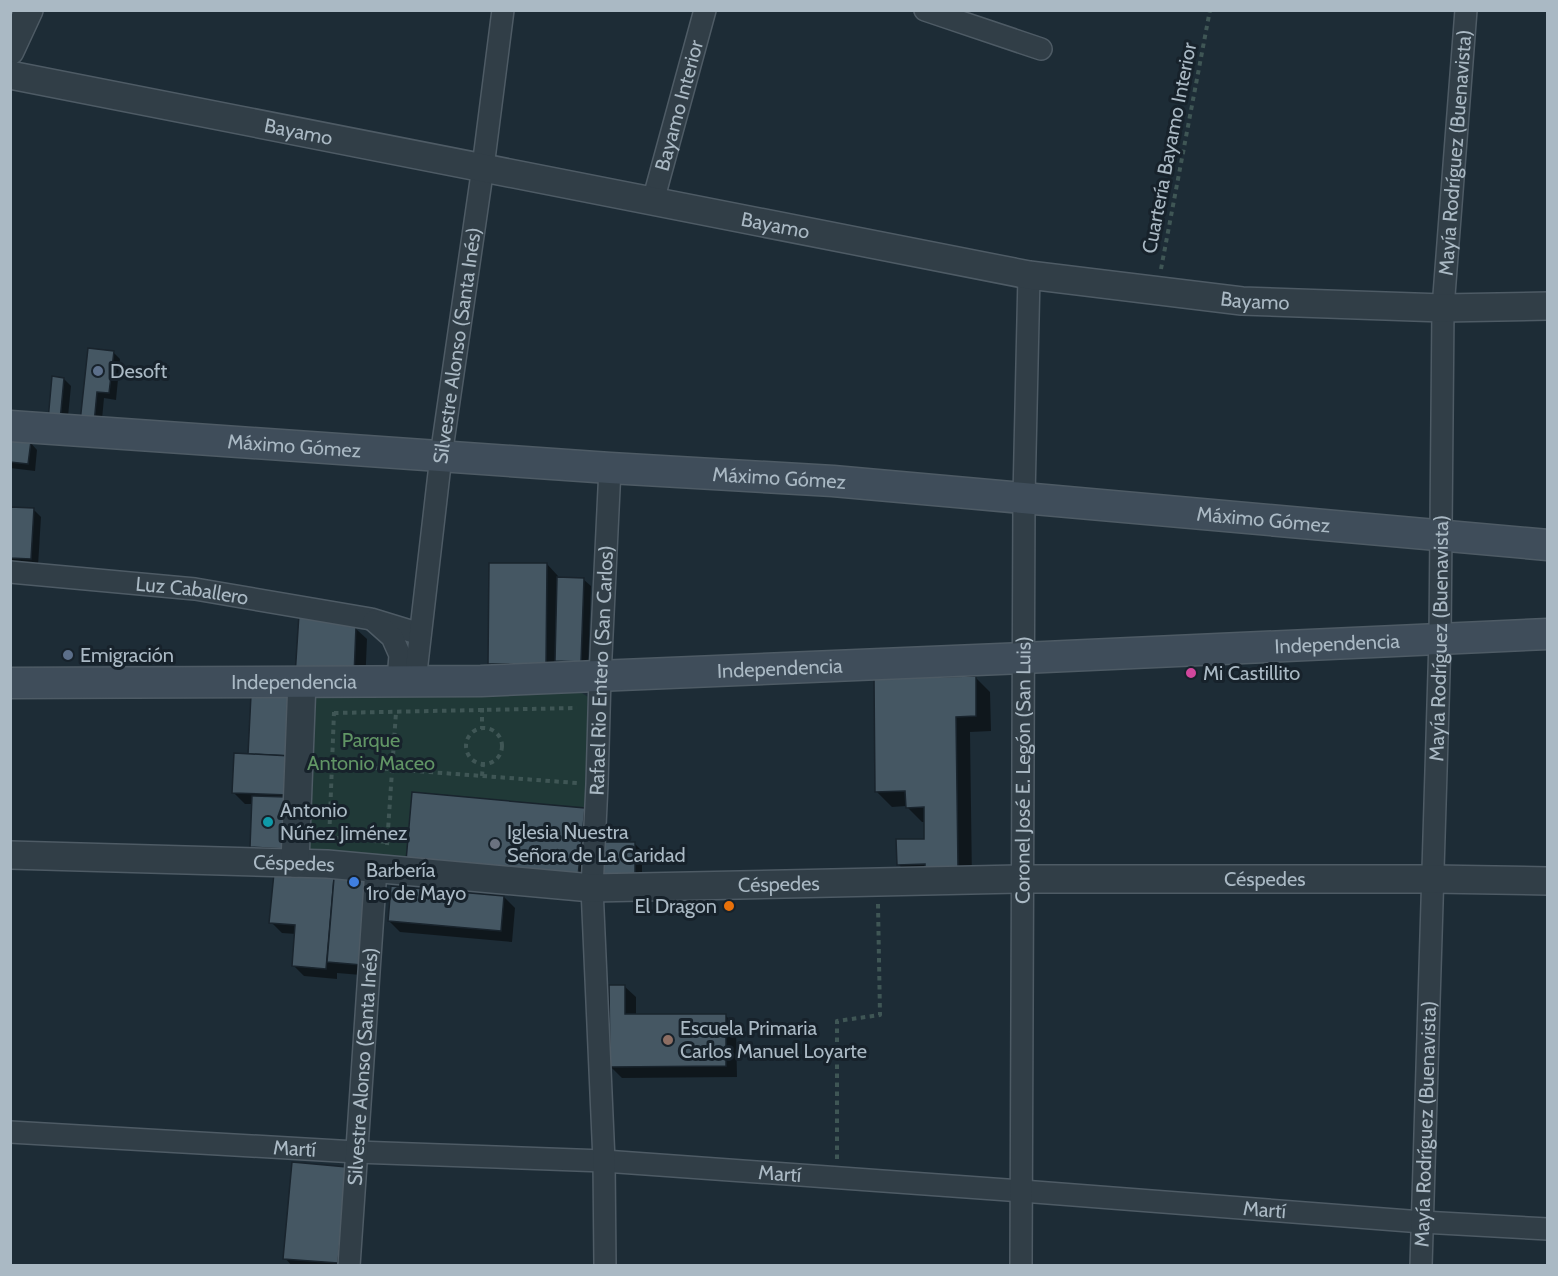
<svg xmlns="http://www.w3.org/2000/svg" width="1558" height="1276" font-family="Cabin,sans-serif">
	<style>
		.green { fill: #203937 }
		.shadow { fill: #0007 }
		.building { fill: #455763; stroke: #19242d; stroke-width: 1.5 }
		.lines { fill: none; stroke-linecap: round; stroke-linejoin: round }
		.minor-casing { stroke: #4e5b65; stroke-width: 24 }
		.tertiary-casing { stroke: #4e5b65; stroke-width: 30 }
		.secondary-casing { stroke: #4e5b65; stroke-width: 33 }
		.path { stroke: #3f5655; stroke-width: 4; stroke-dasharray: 4.5 4.5; stroke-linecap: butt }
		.minor { stroke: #313e47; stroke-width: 21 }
		.tertiary { stroke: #313e47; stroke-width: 27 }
		.secondary { stroke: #3f4d5a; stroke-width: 30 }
		.service-dot { fill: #5c6f8a; stroke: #17222b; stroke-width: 2 }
		.hotel-dot { fill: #d1479c; stroke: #17222b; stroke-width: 2 }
		.culture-dot { fill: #0f9aa8; stroke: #17222b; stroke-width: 2 }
		.worship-dot { fill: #6b7280; stroke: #17222b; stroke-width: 2 }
		.shop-dot { fill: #3f7fe0; stroke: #17222b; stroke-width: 2 }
		.food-dot { fill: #e8710a; stroke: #17222b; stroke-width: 2 }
		.education-dot { fill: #8d6e63; stroke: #17222b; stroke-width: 2 }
		.labels { text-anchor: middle; stroke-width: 6; stroke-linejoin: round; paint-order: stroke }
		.street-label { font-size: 20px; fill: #aab9c4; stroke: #17222b }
		.poi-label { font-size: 20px; fill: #aab9c4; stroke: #17222b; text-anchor: start }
		.park-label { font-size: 20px; fill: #619565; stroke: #17222b }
	</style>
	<rect width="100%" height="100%" fill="#1d2c36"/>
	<path class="green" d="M 573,687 L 588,697 L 585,808 L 413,792 L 406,861 L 309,856 L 315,695 Z"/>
	<g class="shadow">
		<path d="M 113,352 L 120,359 L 116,400 L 104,398 L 101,430 L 81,421 Z"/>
		<path d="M 64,379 L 71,386 L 67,427 L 57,426 Z"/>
		<path d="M 10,440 L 30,442 L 37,450 L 35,471 L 10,468 Z"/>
		<path d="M 10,509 L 34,510 L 41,517 L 38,566 L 10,564 Z"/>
		<path d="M 547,564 L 558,576 L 558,578 L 583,579 L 591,586 L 588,668 L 564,668 L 557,661 L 557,675 L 500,674 L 489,663 Z"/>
		<path d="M 355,628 L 367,639 L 365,686 L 308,687 Z"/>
		<path d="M 975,677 L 990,692 L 991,731 L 970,732 L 972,881 L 913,879 L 898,864 L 926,840 L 925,822 L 922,822 L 906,806 L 892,807 L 877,792 Z"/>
		<path d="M 292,698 L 291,856 L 259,854 L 252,847 L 253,804 L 245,804 L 234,793 L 249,756 Z"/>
		<path d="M 584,809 L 592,816 L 585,883 L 415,868 Z"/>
		<path d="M 635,844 L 642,851 L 642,882 L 612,883 Z"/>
		<path d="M 275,874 L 369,883 L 373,976 L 337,973 L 337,979 L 304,976 L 293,965 L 296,934 L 282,933 L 271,922 Z"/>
		<path d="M 504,897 L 515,908 L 512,942 L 400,932 L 389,921 Z"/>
		<path d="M 624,986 L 636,997 L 636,1016 L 725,1015 L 736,1026 L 737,1077 L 622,1078 L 611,1067 Z"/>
		<path d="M 346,1169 L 350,1266 L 292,1266 L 285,1258 Z"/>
	</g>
	<g class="building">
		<path d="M 88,348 L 114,351 L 109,393 L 97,392 L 94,424 L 80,422 Z"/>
		<path d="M 52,376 L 64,378 L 60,421 L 48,420 Z"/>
		<path d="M 10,439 L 31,441 L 28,464 L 10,462 Z"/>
		<path d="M 10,507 L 34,508 L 31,559 L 10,558 Z"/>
		<path d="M 489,563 L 547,563 L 546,664 L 488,664 Z"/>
		<path d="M 557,577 L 584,578 L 581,662 L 555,661 Z"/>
		<path d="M 299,614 L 356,626 L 354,676 L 295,676 Z"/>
		<path d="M 976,676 L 976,716 L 956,717 L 958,867 L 925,867 L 925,864 L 897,865 L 896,839 L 924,839 L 924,807 L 906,808 L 905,791 L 875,792 L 874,678 Z"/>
		<path d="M 251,695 L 292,697 L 290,756 L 248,754 Z"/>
		<path d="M 234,753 L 291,756 L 289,795 L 232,793 Z"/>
		<path d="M 412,792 L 585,808 L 578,876 L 406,861 Z"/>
		<path d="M 252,796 L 287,797 L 284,849 L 250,847 Z"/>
		<rect x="603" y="842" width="32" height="34"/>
		<path d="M 274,873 L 334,878 L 326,969 L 292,966 L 295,925 L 269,923 Z"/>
		<path d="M 334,878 L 370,881 L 362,965 L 327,962 Z"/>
		<path d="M 391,886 L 504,896 L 501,931 L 388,921 Z"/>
		<path d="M 609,985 L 625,985 L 625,1014 L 726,1014 L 726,1066 L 610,1067 Z"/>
		<path d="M 292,1162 L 347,1167 L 338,1263 L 283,1259 Z"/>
	</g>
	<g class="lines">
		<defs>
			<g id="minor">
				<path d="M 925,10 L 1041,49"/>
				<path id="s1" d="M 653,201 L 705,10"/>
				<path id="s2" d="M 10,572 L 195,589 L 371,619 L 420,634"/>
				<path d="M 374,621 L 392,637 L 400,655 L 398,680"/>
				<path id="s3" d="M 415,681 L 441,456 L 483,167 L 503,10"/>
				<path id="s4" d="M 10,1132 L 356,1152 L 604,1161 L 1022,1191 L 1422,1222 L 1548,1229"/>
				<path id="s5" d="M 349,1266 L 376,869"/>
				<path id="s6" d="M 605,1266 L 604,1161 L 592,888 L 597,784 L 600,677 L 610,468"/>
				<path id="s7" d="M 1021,1266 L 1024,497 L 1029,275"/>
				<path id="s8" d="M 1421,1266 L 1440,639 L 1443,308 L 1466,10"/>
			</g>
			<g id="tertiary">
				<path d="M 10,51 L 29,10"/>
				<path id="s9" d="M 10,75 L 1029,275 L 1242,301 L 1443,308 L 1548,306"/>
				<path id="s10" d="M 10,855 L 327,864 L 592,888 L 1023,879 L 1433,879 L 1548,881"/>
				<path d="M 295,863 L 302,681"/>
			</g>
			<g id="secondary">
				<path id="s11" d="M 10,426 L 610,468 L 833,481 L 1548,545"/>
				<path id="s12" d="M 10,683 L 481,681 L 1023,658 L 1548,634"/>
			</g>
		</defs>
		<use href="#minor" class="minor-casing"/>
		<use href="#tertiary" class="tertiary-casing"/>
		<use href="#secondary" class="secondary-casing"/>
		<g class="path">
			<path d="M 1161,269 L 1210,10"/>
			<path d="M 482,708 L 482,729"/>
			<path d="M 334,713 L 577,708"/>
			<circle cx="484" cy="746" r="18"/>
			<path d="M 321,764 L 577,783"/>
			<path d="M 482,776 L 483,764"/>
			<path d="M 336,838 L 387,842"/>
			<path d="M 329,842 L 334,712"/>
			<path d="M 387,845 L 396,712"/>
			<path d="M 837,1159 L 837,1021 L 880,1015 L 878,904"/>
		</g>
		<use href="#minor" class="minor"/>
		<use href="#tertiary" class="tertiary"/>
		<use href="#secondary" class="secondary"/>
	</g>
	<g class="service-dot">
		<circle cx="98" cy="371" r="6"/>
		<circle cx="68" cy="655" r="6"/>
	</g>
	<circle class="hotel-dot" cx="1191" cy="673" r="6"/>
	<circle class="culture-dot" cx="268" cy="822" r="6"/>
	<circle class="worship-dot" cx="495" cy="844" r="6"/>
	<circle class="shop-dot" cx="354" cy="882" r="6"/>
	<circle class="food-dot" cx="729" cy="906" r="6"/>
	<circle class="education-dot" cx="668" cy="1040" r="6"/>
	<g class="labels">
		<g class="street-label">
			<text dy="7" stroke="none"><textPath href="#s1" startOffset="99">Bayamo Interior</textPath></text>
			<text dy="7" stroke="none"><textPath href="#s9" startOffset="294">Bayamo</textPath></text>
			<text transform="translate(1169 148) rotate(-79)" y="7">Cuartería Bayamo Interior</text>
			<text dy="7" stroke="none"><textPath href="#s8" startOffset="1114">Mayía Rodríguez (Buenavista)</textPath></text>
			<text dy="7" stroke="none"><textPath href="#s9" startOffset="780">Bayamo</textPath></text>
			<text dy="7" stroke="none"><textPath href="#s9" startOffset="1266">Bayamo</textPath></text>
			<text dy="7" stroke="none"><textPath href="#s3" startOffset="338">Silvestre Alonso (Santa Inés)</textPath></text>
			<text dy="7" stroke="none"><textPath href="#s11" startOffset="285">Máximo Gómez</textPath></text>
			<text dy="7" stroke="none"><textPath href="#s11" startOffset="771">Máximo Gómez</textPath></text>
			<text dy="7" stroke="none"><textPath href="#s11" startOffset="1257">Máximo Gómez</textPath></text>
			<text dy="7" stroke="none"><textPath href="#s2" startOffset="183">Luz Caballero</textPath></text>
			<text dy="7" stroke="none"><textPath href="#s8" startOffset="628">Mayía Rodríguez (Buenavista)</textPath></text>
			<text dy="7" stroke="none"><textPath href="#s12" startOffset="1328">Independencia</textPath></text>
			<text dy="7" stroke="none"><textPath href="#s12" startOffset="770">Independencia</textPath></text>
			<text dy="7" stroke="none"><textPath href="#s6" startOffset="596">Rafael Rio Entero (San Carlos)</textPath></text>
			<text dy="7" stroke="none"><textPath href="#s12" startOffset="284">Independencia</textPath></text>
			<text dy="7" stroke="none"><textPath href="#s7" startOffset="496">Coronel José E. Legón (San Luis)</textPath></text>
			<text dy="7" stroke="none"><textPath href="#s10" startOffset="284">Céspedes</textPath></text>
			<text dy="7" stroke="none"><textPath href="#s10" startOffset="1256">Céspedes</textPath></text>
			<text dy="7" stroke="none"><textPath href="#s10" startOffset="770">Céspedes</textPath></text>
			<text dy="7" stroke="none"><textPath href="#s5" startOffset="200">Silvestre Alonso (Santa Inés)</textPath></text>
			<text dy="7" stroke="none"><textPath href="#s8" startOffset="142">Mayía Rodríguez (Buenavista)</textPath></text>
			<text dy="7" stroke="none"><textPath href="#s4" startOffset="285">Martí</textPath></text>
			<text dy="7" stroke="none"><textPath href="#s4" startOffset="771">Martí</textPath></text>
			<text dy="7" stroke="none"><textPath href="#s4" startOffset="1257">Martí</textPath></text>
		</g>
		<g class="poi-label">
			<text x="110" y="378">Desoft</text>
			<text x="80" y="662">Emigración</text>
			<text x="1203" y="680">Mi Castillito</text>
			<text x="280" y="817">Antonio<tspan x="280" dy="23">Núñez Jiménez</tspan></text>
			<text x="507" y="839">Iglesia Nuestra<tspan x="507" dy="23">Señora de La Caridad</tspan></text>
			<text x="366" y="877">Barbería<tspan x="366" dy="23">1ro de Mayo</tspan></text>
			<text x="717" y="913" text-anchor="end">El Dragon</text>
			<text x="680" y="1035">Escuela Primaria<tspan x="680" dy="23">Carlos Manuel Loyarte</tspan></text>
		</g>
		<g class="park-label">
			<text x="371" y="747">Parque<tspan x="371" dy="23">Antonio Maceo</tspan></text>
		</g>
	</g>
	<rect width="1558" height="1276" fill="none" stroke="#aab9c4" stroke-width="24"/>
</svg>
